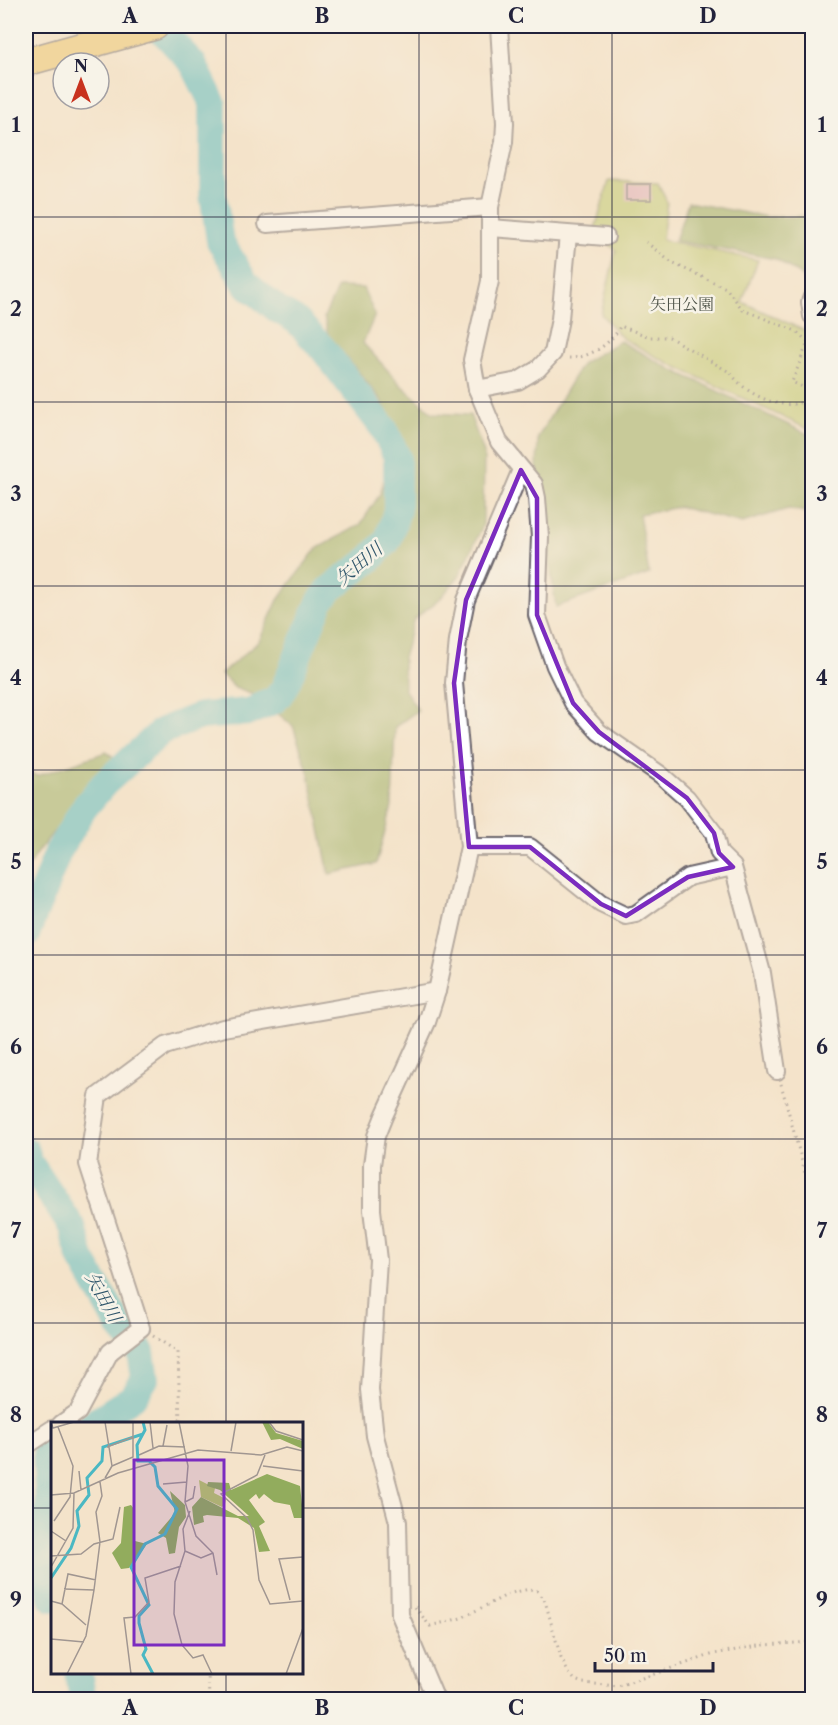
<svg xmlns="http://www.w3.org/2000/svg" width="838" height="1725" font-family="'Libre Caslon Text','Noto Serif JP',serif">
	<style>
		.green { fill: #b8c769; stroke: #6d7452; stroke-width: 1.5 }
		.forest { fill: #92ac5d; stroke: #5a674c; stroke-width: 1.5 }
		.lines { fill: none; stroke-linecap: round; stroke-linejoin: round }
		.river { stroke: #4ab8c3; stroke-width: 28 }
		.building { fill: #dea9bc }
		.minor-casing { stroke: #6c666d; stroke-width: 20 }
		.trunk-casing { stroke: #6c666d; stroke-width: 30 }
		.path { stroke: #6c666d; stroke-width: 3; stroke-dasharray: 1.5 4.5; stroke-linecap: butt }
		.minor { stroke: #fff; stroke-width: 16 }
		.trunk { stroke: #edc569; stroke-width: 27 }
		.marked { fill: none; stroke: #7b2cbf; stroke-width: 4.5; stroke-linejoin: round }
		.grid { fill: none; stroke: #22223b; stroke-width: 1.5; stroke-opacity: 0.55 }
		.labels { text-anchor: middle; stroke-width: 5; stroke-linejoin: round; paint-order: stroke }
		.park-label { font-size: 16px; fill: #4f5449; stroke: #f7f3e8 }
		.water-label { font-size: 18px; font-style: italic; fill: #30566b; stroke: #f7f3e8 }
		.inset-river { fill: none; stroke: #4ab8c3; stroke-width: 3 }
		.inset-road { fill: none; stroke: #a09691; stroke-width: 1.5 }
		.view { fill: #7b2cbf; fill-opacity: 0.15; stroke: #7b2cbf; stroke-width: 3 }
		.inset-edge { fill: none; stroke: #22223b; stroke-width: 3 }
		.neatline { fill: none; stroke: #22223b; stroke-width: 2 }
		.grid-label { font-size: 20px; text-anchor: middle; font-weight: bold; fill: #22223b }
	</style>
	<rect width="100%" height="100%" fill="#f7f3e8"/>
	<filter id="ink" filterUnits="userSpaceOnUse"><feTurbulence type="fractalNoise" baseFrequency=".0167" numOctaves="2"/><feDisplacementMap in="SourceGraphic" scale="12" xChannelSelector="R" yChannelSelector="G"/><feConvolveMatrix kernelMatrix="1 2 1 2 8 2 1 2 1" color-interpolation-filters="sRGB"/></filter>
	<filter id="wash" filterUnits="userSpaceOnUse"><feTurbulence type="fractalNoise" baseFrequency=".008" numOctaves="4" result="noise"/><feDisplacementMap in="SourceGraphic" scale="24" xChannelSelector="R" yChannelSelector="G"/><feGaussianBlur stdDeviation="1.35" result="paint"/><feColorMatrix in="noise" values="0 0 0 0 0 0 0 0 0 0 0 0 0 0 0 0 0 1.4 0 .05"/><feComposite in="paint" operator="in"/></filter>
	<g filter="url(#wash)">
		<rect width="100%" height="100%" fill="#f4e3ca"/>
		<path class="green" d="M 609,181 L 658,183 L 667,202 L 662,240 L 758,260 L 742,302 L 812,334 L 812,431 L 660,359 L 622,338 L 601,314 L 616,250 L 594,232 Z"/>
		<g class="forest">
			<path d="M 688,202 L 767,217 L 812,216 L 812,295 L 802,276 L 776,259 L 675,241 Z"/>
			<path d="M 338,287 L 363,288 L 375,315 L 363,343 L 402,386 L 433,413 L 470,415 L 484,453 L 483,525 L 459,576 L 440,599 L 414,619 L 403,658 L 404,689 L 418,710 L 395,727 L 392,807 L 376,864 L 329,874 L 309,774 L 293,726 L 256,696 L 235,688 L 221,674 L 259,641 L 278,600 L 316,549 L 360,525 L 380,494 L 396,434 L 382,401 L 328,335 L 324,317 Z"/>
			<path d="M 620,341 L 667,367 L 812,436 L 812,513 L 788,509 L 742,523 L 679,507 L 639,514 L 649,574 L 556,607 L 537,471 L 538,437 L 582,363 Z"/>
			<path d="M 106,752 L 120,761 C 121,807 94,797 68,818 C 51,832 38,852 26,870 L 26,771 L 37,776 Z"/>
		</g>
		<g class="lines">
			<g class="river">
				<path d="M 26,935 L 58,852 L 84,808 L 104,784 L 162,731 L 200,716 L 249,712 L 275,700 L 284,689 L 320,602 L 330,589 L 368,561 L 388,540 L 397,510 L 397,457 L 384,429 L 323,349 L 297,321 L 278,310 L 246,284 L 220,241 L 213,195 L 213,104 L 194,65 L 158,26"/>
				<path d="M 26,1151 L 29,1162 L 72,1227 L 81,1258 L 122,1330 L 141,1352 L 145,1379 L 133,1397 L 91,1424"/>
				<path d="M 52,1448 L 46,1452 L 49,1507 L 42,1523 L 45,1573 L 52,1598"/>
				<path d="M 78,1672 L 83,1700"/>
			</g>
		</g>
		<g id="blocks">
			<rect class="building" x="626" y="184" width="25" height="16"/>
		</g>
	</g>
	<g filter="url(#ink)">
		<use href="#blocks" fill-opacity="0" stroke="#6c666d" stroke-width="1.5"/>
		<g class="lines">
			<defs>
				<g id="minor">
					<path d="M 499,26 L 505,123 L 504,142 L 490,207 L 490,281 L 472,360 L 477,389 L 499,442 L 534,484 L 537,498 L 540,537 L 537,615 L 555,666 L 573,703 L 599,732 L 661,775 L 687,798 L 714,833 L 719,853 L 733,867 L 762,973 L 777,1071"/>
					<path d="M 267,224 L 490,207"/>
					<path d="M 491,228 L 606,237"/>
					<path d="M 812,297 L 810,302 L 812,316"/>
					<path d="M 477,389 L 518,381 L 538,369 L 553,353 L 560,319 L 568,235"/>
					<path d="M 469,847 L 530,847 L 601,904 L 626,916 L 636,914 L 688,877 L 733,867"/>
					<path d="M 61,1424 L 78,1412 L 110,1352 L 141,1328 L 88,1164 L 98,1096 L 165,1046 L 223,1028 L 437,991"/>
					<path d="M 26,1446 L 52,1429"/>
					<path d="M 436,1700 L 400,1615 L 398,1522 L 375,1436 L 370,1390 L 378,1260 L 372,1210 L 372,1165 L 376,1136 L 384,1116 L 427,1022 L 437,991 L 469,847 L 454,683 L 458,640 L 466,600 L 521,470"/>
				</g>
				<path id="trunk" d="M 26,62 L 155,26"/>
			</defs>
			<use href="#minor" class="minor-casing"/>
			<use href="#trunk" class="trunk-casing"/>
			<g class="path">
				<path d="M 646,242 L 672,263 L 726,288 L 743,310 L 796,331 L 808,342 L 792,382 L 809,390 L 805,402"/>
				<path d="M 569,358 C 588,359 613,343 620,326 L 650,337 L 669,337 L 731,373 C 741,389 766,403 784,404 C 795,406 798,400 812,404"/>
				<path d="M 781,1084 L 812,1199"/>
				<path d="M 153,1336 L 178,1352 L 180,1424"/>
				<path d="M 415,1607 L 430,1626 L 461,1618 L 511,1593 L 530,1589 L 537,1591 L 545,1601 L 561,1658 L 568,1672 L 575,1680 L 583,1683 L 618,1686 L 714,1654 L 764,1645 L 812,1642"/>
				<path d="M 208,1672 L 209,1700"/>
			</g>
			<use href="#minor" class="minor"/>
			<use href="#trunk" class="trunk"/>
		</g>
	</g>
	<path d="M0 0H838V1725H0ZM 521,470 L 537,498 L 537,615 L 573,703 L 599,732 L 687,798 L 714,833 L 719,853 L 733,867 L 688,877 L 626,916 L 601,904 L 530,847 L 469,847 L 454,683 L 466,600 Z" fill="#f4e3ca" fill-opacity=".55" fill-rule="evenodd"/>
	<path class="marked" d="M 521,470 L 537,498 L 537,615 L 573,703 L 599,732 L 687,798 L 714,833 L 719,853 L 733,867 L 688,877 L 626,916 L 601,904 L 530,847 L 469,847 L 454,683 L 466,600 Z"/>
	<path class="grid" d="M 226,26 L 226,1424M 419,26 L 419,1700M 612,26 L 612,1700M 26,217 L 812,217M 26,402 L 812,402M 26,586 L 812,586M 26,770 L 812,770M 26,955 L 812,955M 26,1139 L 812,1139M 26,1323 L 812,1323M 26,1508 L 52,1508M 302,1508 L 812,1508M 226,1672 L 226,1700"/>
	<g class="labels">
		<g class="park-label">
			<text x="682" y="310">矢田公園</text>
		</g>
		<g class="water-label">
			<text transform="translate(359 564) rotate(-40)" y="6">矢田川</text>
			<text transform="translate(103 1297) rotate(61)" y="6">矢田川</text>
		</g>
	</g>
	<g transform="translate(51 1422)">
		<rect width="252" height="252" fill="#f4e3ca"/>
		<path d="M 148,58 L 164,66 L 163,71 L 175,77 L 174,82 L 171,85 L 150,75 Z" fill="#b8c769"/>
		<path d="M 211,0 L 217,0 L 225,11 L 252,19 L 252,27 L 229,17 L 220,18 ZM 216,52 L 249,64 L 252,92 L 252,96 L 243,96 L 239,83 L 223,80 L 213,72 L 208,77 L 205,72 L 198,78 L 214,100 L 208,104 L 219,129 L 208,130 L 203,106 L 187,96 L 156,93 L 152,94 L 153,100 L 143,103 L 141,85 L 150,75 L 187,94 L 198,94 L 169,68 L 156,64 L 157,60 L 178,61 L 180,68 ZM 119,69 L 134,83 L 135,95 L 128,105 L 124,131 L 118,132 L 115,116 L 107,111 L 124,91 ZM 80,83 L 83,87 L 84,119 L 96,122 L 78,146 L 70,147 L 61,131 L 70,121 L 73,85 Z" fill="#92ac5d"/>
		<path class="inset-river" d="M 92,0 L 94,8 L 86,23 L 87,39 L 98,39 L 104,45 L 107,64 L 126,87 L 114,112 L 94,122 L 80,145 L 98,183 L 88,194 L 88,201 L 95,227 L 92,233 L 102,252M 0,156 L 20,126 L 28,104 L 26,89 L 38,73 L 36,56 L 51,39 L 52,25 L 92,12"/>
		<path class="inset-road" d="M 0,0 L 2,6 L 23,0M 54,0 L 61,44 L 54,56M 99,0 L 102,26M 128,0 L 137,44 L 134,80 L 145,114 L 162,131 L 166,153M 218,0 L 225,9 L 252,18M 112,24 L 116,3M 56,25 L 82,15M 180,29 L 185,0M 88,33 L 108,24 L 134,25M 214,33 L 206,53 L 170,72 L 196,96 L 202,108 L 208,158 L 219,182 L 252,179M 61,44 L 82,35 L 82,0M 212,44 L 252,49M 28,49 L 30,68M 112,62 L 136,60M 0,73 L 23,71 L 67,51 L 147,28 L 210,33 L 236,25 L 252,29M 134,80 L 142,76 L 144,64M 139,89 L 132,107 L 134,129 L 124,160 L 123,192 L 131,223 L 142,236 L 152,233 L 161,252M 3,99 L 19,75 L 22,44 L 7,5M 0,109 L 15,119M 134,129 L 150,136 L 162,131M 0,134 L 30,132 L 43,122 L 62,117 L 69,85M 0,145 L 22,106 L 23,71M 13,167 L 43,168M 239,178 L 228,137 L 252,135M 0,179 L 11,182 L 35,203M 11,182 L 17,152 L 45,158M 0,217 L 33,220M 16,252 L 35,214 L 43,168 L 49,120 L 45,90 L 51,74 L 49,60M 80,252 L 73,196 L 84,195 L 98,180 L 94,156 L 130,144M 235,252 L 252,206"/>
		<path class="view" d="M 83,38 L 173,38 L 173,223 L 83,223 Z"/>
		<rect width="252" height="252" class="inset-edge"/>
	</g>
	<rect width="838" height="1725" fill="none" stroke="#f7f3e8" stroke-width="66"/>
	<g transform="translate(81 81)"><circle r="28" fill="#f7f3e8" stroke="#a29fa3" stroke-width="1.5"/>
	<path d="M0-4.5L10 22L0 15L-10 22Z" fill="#c8321e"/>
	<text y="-9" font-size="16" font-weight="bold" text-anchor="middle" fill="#22223b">N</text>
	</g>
	<path d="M595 1662v9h118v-9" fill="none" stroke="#22223b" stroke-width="3"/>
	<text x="604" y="1662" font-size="18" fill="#22223b" stroke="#f7f3e8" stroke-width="4.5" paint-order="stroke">50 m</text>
	<rect x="33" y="33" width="772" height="1659" class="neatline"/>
	<g class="grid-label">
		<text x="130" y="23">A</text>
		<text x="322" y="23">B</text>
		<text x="516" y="23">C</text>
		<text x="708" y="23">D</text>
		<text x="16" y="132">1</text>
		<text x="822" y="132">1</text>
		<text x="16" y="316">2</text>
		<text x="822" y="316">2</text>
		<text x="16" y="501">3</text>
		<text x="822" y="501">3</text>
		<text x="16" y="685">4</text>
		<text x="822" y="685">4</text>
		<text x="16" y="869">5</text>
		<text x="822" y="869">5</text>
		<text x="16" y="1054">6</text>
		<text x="822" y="1054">6</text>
		<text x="16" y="1238">7</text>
		<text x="822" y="1238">7</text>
		<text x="16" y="1422">8</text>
		<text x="822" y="1422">8</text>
		<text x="16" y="1607">9</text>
		<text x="822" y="1607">9</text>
		<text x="130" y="1715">A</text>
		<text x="322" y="1715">B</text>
		<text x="516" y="1715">C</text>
		<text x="708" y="1715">D</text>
	</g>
</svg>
